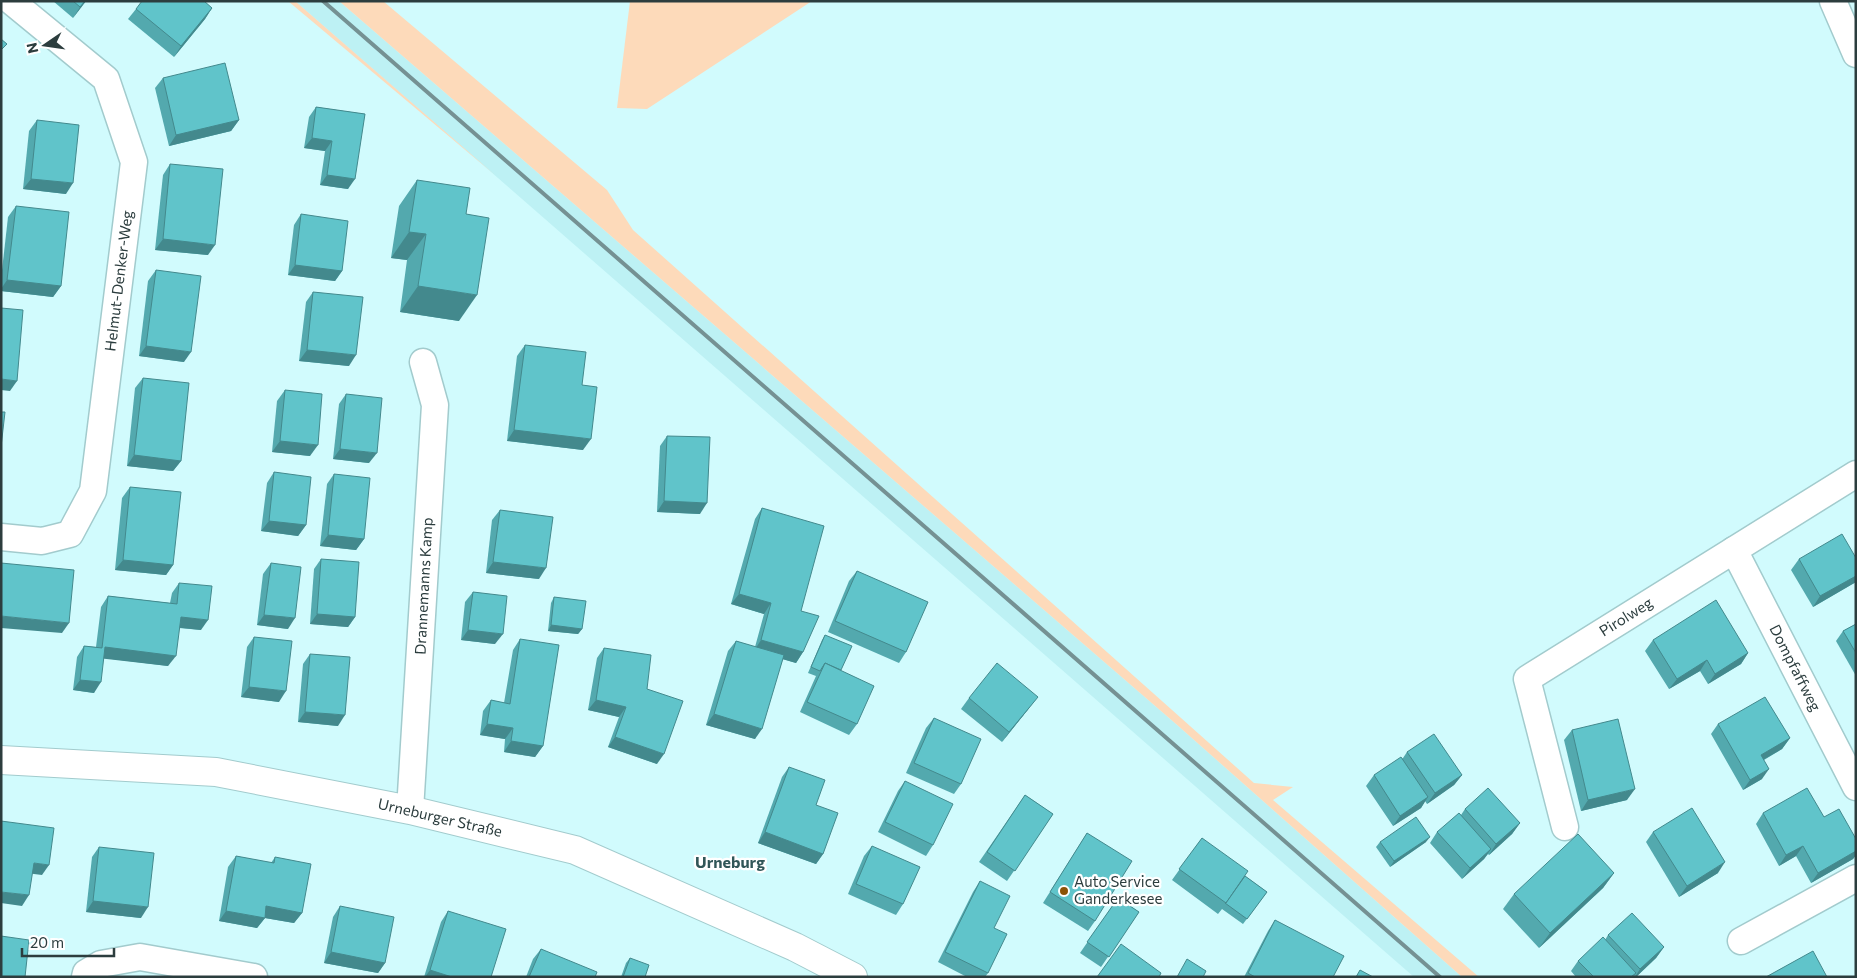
<svg xmlns="http://www.w3.org/2000/svg" width="1857" height="978" font-family="Commissioner,sans-serif">
	<style>
		.built { fill: #bdf1f4 }
		.green { fill: #fddaba }
		.lines { fill: none; stroke-linecap: round; stroke-linejoin: round }
		.minor-casing { stroke: #a2cbcd; stroke-width: 29 }
		.tertiary-casing { stroke: #a2cbcd; stroke-width: 30 }
		.minor { stroke: #fff; stroke-width: 26 }
		.tertiary { stroke: #fff; stroke-width: 28 }
		.rail { stroke: #759193; stroke-width: 4 }
		.wall { fill: #53a9ae }
		.shaded-wall { fill: #43898d }
		.building { fill: #60c4ca; stroke: #43898d }
		.poi-dot { fill: #8b5307; stroke: #fff; stroke-width: 2 }
		.labels { text-anchor: middle; stroke-width: 4.5; stroke-linejoin: round; paint-order: stroke }
		.street-label { font-size: 15px; fill: #2c3d3e; stroke: #fff }
		.poi-label { font-size: 15px; fill: #2c3d3e; stroke: #fff; text-anchor: start }
		.neighbourhood-label { font-size: 16px; font-weight: bold; fill: #315658; stroke: #fff }
	</style>
	<rect width="100%" height="100%" fill="#d1fbfd"/>
	<path class="built" d="M 295,1 L 339,1 L 1176,724 L 1462,977 L 1414,977 Z"/>
	<g class="green">
		<path d="M 288,1 L 295,1 L 495,175 Z"/>
		<path d="M 339,1 L 383,1 L 607,190 L 633,230 L 1254,783 L 1293,787 L 1273,800 L 1479,977 L 1462,977 L 1176,724 Z"/>
		<path d="M 630,1 L 812,1 L 647,109 L 617,108 Z"/>
	</g>
	<g class="lines">
		<defs>
			<g id="minor">
				<path d="M 1833,1 L 1856,54"/>
				<path d="M 1,537 L 42,541 L 70,534 L 93,491 L 134,162 L 106,79 L 11,1"/>
				<path d="M 1734,550 L 1856,787"/>
				<path d="M 410,810 L 435,405 L 423,362"/>
				<path d="M 1565,827 L 1527,679 L 1856,474"/>
				<path d="M 1741,941 L 1856,878"/>
				<path d="M 85,977 L 86,973 L 101,964 L 140,957 L 254,977"/>
			</g>
			<path id="tertiary" d="M 1,760 L 216,772 L 410,810 L 575,850 L 795,947 L 853,977"/>
		</defs>
		<use href="#minor" class="minor-casing"/>
		<use href="#tertiary" class="tertiary-casing"/>
		<use href="#minor" class="minor"/>
		<use href="#tertiary" class="tertiary"/>
		<path class="rail" d="M 323,1 L 1440,977"/>
	</g>
	<g class="wall">
		<path d="M 53,1 L 86,1 L 73,18 Z"/>
		<path d="M 212,8 L 205,19 L 174,57 L 128,19 L 136,9 Z"/>
		<path d="M 163,78 L 239,120 L 231,131 L 169,146 L 155,88 Z"/>
		<path d="M 316,107 L 365,114 L 348,189 L 320,185 L 325,151 L 304,148 L 309,117 Z"/>
		<path d="M 37,120 L 66,194 L 23,189 L 29,131 Z"/>
		<path d="M 170,164 L 208,255 L 155,250 L 163,175 Z"/>
		<path d="M 417,180 L 466,214 L 459,321 L 400,312 L 407,260 L 391,258 L 399,206 Z"/>
		<path d="M 16,206 L 61,286 L 53,297 L 1,291 L 1,279 L 8,217 Z"/>
		<path d="M 301,214 L 342,271 L 335,281 L 288,275 L 294,225 Z"/>
		<path d="M 156,270 L 184,362 L 139,356 L 148,281 Z"/>
		<path d="M 313,292 L 349,366 L 299,361 L 306,302 Z"/>
		<path d="M 525,345 L 582,385 L 583,450 L 507,441 L 517,356 Z"/>
		<path d="M 143,378 L 181,461 L 173,471 L 127,466 L 135,388 Z"/>
		<path d="M 285,390 L 310,456 L 272,452 L 277,401 Z"/>
		<path d="M 346,394 L 369,463 L 333,459 L 339,404 Z"/>
		<path d="M 667,436 L 700,514 L 657,512 L 660,446 Z"/>
		<path d="M 274,472 L 306,525 L 298,536 L 261,531 L 267,483 Z"/>
		<path d="M 334,474 L 364,539 L 356,550 L 320,546 L 327,484 Z"/>
		<path d="M 130,487 L 173,565 L 166,575 L 115,570 L 122,498 Z"/>
		<path d="M 762,508 L 801,611 L 803,652 L 796,663 L 783,659 L 755,739 L 706,725 L 728,651 L 736,641 L 755,647 L 764,614 L 731,604 L 755,519 Z"/>
		<path d="M 500,510 L 539,579 L 486,573 L 492,520 Z"/>
		<path d="M 1856,558 L 1856,582 L 1813,607 L 1791,570 L 1799,559 Z"/>
		<path d="M 321,559 L 355,617 L 348,627 L 310,624 L 314,569 Z"/>
		<path d="M 271,563 L 288,629 L 257,625 L 263,574 Z"/>
		<path d="M 857,571 L 906,652 L 899,663 L 828,632 L 849,581 Z"/>
		<path d="M 179,583 L 201,630 L 179,628 L 168,666 L 104,658 L 94,693 L 73,690 L 77,657 L 84,646 L 96,647 L 101,607 L 108,596 L 170,603 L 172,593 Z"/>
		<path d="M 473,592 L 495,644 L 461,640 L 465,602 Z"/>
		<path d="M 554,597 L 582,629 L 578,634 L 548,631 L 551,603 Z"/>
		<path d="M 1856,624 L 1856,676 L 1836,641 L 1843,631 Z"/>
		<path d="M 825,635 L 841,670 L 857,724 L 849,735 L 800,712 L 816,676 L 808,673 L 822,640 Z"/>
		<path d="M 254,637 L 279,702 L 241,697 L 247,647 Z"/>
		<path d="M 520,639 L 543,746 L 535,757 L 504,752 L 505,739 L 480,735 L 483,711 L 491,700 L 504,703 L 513,650 Z"/>
		<path d="M 1653,640 L 1748,653 L 1741,664 L 1708,684 L 1700,671 L 1669,689 L 1645,651 Z"/>
		<path d="M 604,648 L 647,689 L 657,764 L 608,747 L 619,717 L 588,710 L 597,658 Z"/>
		<path d="M 310,654 L 338,726 L 298,722 L 303,664 Z"/>
		<path d="M 969,698 L 1030,707 L 1002,742 L 961,709 Z"/>
		<path d="M 934,718 L 961,784 L 954,794 L 906,773 L 926,728 Z"/>
		<path d="M 1718,724 L 1790,738 L 1782,749 L 1764,760 L 1762,779 L 1743,790 L 1711,734 Z"/>
		<path d="M 1572,730 L 1627,800 L 1581,811 L 1564,740 Z"/>
		<path d="M 1407,752 L 1462,775 L 1454,785 L 1427,804 L 1425,801 L 1421,808 L 1393,826 L 1366,786 L 1374,775 L 1403,758 Z"/>
		<path d="M 789,767 L 816,805 L 823,854 L 816,864 L 758,843 L 782,777 Z"/>
		<path d="M 905,781 L 933,845 L 926,856 L 878,832 L 898,791 Z"/>
		<path d="M 1025,795 L 1053,814 L 1007,881 L 979,862 Z"/>
		<path d="M 1465,809 L 1520,823 L 1512,834 L 1489,855 L 1488,854 L 1484,859 L 1462,879 L 1430,843 L 1437,832 L 1461,815 Z"/>
		<path d="M 1763,813 L 1824,817 L 1856,839 L 1856,855 L 1853,859 L 1811,883 L 1796,856 L 1779,866 L 1756,824 Z"/>
		<path d="M 1653,832 L 1718,873 L 1679,897 L 1646,842 Z"/>
		<path d="M 1087,833 L 1095,921 L 1088,931 L 1043,903 Z"/>
		<path d="M 1202,838 L 1245,876 L 1267,892 L 1243,924 L 1222,909 L 1218,914 L 1172,880 Z"/>
		<path d="M 1380,842 L 1426,842 L 1390,867 L 1376,847 Z"/>
		<path d="M 872,846 L 903,904 L 896,915 L 848,894 L 864,856 Z"/>
		<path d="M 99,847 L 141,918 L 86,912 L 92,857 Z"/>
		<path d="M 236,856 L 271,863 L 275,857 L 302,913 L 294,923 L 265,918 L 257,928 L 219,921 L 228,867 Z"/>
		<path d="M 1614,873 L 1603,888 L 1539,948 L 1503,909 L 1514,894 Z"/>
		<path d="M 980,881 L 994,928 L 988,973 L 985,977 L 967,977 L 938,962 L 973,892 Z"/>
		<path d="M 1118,898 L 1139,912 L 1101,967 L 1080,953 Z"/>
		<path d="M 340,906 L 385,963 L 378,973 L 324,963 L 333,917 Z"/>
		<path d="M 448,911 L 491,977 L 424,977 L 441,922 Z"/>
		<path d="M 1275,920 L 1333,977 L 1244,977 L 1268,931 Z"/>
		<path d="M 1608,935 L 1664,947 L 1656,958 L 1636,977 L 1576,977 L 1571,971 L 1578,961 L 1605,940 Z"/>
		<path d="M 541,949 L 595,977 L 526,977 L 533,959 Z"/>
		<path d="M 630,958 L 645,977 L 621,977 L 626,963 Z"/>
	</g>
	<g class="shaded-wall">
		<path d="M 85,1 L 86,1 L 73,18 L 80,7 Z"/>
		<path d="M 212,8 L 205,19 L 174,57 L 181,46 Z"/>
		<path d="M 239,120 L 231,131 L 169,146 L 176,135 Z"/>
		<path d="M 312,138 L 332,141 L 325,151 L 304,148 Z"/>
		<path d="M 327,175 L 355,179 L 348,189 L 320,185 Z"/>
		<path d="M 31,179 L 73,183 L 66,194 L 23,189 Z"/>
		<path d="M 409,232 L 426,234 L 407,260 L 391,258 Z"/>
		<path d="M 163,239 L 215,245 L 208,255 L 155,250 Z"/>
		<path d="M 295,265 L 342,271 L 335,281 L 288,275 Z"/>
		<path d="M 7,280 L 61,286 L 53,297 L 1,291 L 1,289 Z"/>
		<path d="M 418,286 L 477,295 L 459,321 L 400,312 Z"/>
		<path d="M 146,346 L 191,352 L 184,362 L 139,356 Z"/>
		<path d="M 307,350 L 356,355 L 349,366 L 299,361 Z"/>
		<path d="M 1,379 L 17,381 L 10,391 L 1,390 Z"/>
		<path d="M 514,430 L 591,439 L 583,450 L 507,441 Z"/>
		<path d="M 280,441 L 318,445 L 310,456 L 272,452 Z"/>
		<path d="M 340,449 L 377,453 L 369,463 L 333,459 Z"/>
		<path d="M 134,455 L 181,461 L 173,471 L 127,466 Z"/>
		<path d="M 664,501 L 707,503 L 700,514 L 657,512 Z"/>
		<path d="M 269,521 L 306,525 L 298,536 L 261,531 Z"/>
		<path d="M 328,535 L 364,539 L 356,550 L 320,546 Z"/>
		<path d="M 123,560 L 173,565 L 166,575 L 115,570 Z"/>
		<path d="M 493,562 L 546,568 L 539,579 L 486,573 Z"/>
		<path d="M 1856,576 L 1856,582 L 1813,607 L 1820,596 Z"/>
		<path d="M 739,594 L 771,603 L 764,614 L 731,604 Z"/>
		<path d="M 317,614 L 355,617 L 348,627 L 310,624 Z"/>
		<path d="M 264,615 L 295,618 L 288,629 L 257,625 Z"/>
		<path d="M 1,616 L 69,623 L 62,633 L 1,628 Z"/>
		<path d="M 181,617 L 208,620 L 201,630 L 173,627 Z"/>
		<path d="M 551,625 L 582,629 L 578,634 L 548,631 Z"/>
		<path d="M 468,630 L 503,634 L 495,644 L 461,640 Z"/>
		<path d="M 761,640 L 803,652 L 796,663 L 754,651 Z"/>
		<path d="M 105,647 L 176,656 L 168,666 L 98,658 Z"/>
		<path d="M 1748,653 L 1741,664 L 1708,684 L 1715,674 Z"/>
		<path d="M 1707,660 L 1700,671 L 1669,689 L 1677,679 Z"/>
		<path d="M 80,680 L 101,682 L 94,693 L 73,690 Z"/>
		<path d="M 249,687 L 286,691 L 279,702 L 241,697 Z"/>
		<path d="M 1038,697 L 1002,742 L 1009,732 Z"/>
		<path d="M 596,700 L 626,707 L 619,717 L 588,710 Z"/>
		<path d="M 305,712 L 345,715 L 338,726 L 298,722 Z"/>
		<path d="M 714,714 L 762,729 L 755,739 L 706,725 Z"/>
		<path d="M 487,724 L 513,728 L 505,739 L 480,735 Z"/>
		<path d="M 615,737 L 664,754 L 657,764 L 608,747 Z"/>
		<path d="M 1790,738 L 1782,749 L 1754,765 L 1761,755 Z"/>
		<path d="M 511,741 L 543,746 L 535,757 L 504,752 Z"/>
		<path d="M 1769,769 L 1762,779 L 1743,790 L 1750,780 Z"/>
		<path d="M 1462,775 L 1454,785 L 1427,804 L 1435,793 Z"/>
		<path d="M 1635,789 L 1627,800 L 1581,811 L 1588,800 Z"/>
		<path d="M 1428,797 L 1421,808 L 1393,826 L 1400,816 Z"/>
		<path d="M 1520,823 L 1512,834 L 1489,855 L 1496,844 Z"/>
		<path d="M 765,832 L 823,854 L 816,864 L 758,843 Z"/>
		<path d="M 1430,837 L 1426,842 L 1390,867 L 1394,861 Z"/>
		<path d="M 1803,846 L 1796,856 L 1779,866 L 1786,855 Z"/>
		<path d="M 1491,849 L 1484,859 L 1462,879 L 1470,868 Z"/>
		<path d="M 1856,851 L 1856,855 L 1853,859 L 1811,883 L 1818,873 Z"/>
		<path d="M 1725,862 L 1718,873 L 1679,897 L 1687,886 Z"/>
		<path d="M 34,863 L 49,865 L 42,875 L 26,873 Z"/>
		<path d="M 1614,873 L 1603,888 L 1539,948 L 1550,933 Z"/>
		<path d="M 1,892 L 29,895 L 22,906 L 1,903 Z"/>
		<path d="M 93,901 L 148,907 L 141,918 L 86,912 Z"/>
		<path d="M 266,906 L 302,913 L 294,923 L 259,917 Z"/>
		<path d="M 226,911 L 265,918 L 257,928 L 219,921 Z"/>
		<path d="M 1664,947 L 1656,958 L 1636,977 L 1635,977 L 1640,969 Z"/>
		<path d="M 331,952 L 385,963 L 378,973 L 324,963 Z"/>
		<path d="M 430,970 L 452,977 L 425,977 Z"/>
	</g>
	<g class="building">
		<path d="M 73,1 L 85,1 L 80,7 Z"/>
		<path d="M 142,1 L 204,1 L 212,8 L 181,46 L 136,9 Z"/>
		<path d="M 1,39 L 7,44 L 1,50 Z"/>
		<path d="M 225,63 L 239,120 L 176,135 L 163,78 Z"/>
		<path d="M 316,107 L 365,114 L 355,179 L 327,175 L 332,141 L 312,138 Z"/>
		<path d="M 37,120 L 79,125 L 73,183 L 31,179 Z"/>
		<path d="M 170,164 L 223,169 L 215,245 L 163,239 Z"/>
		<path d="M 417,180 L 470,188 L 466,214 L 489,218 L 477,295 L 418,286 L 426,234 L 409,232 Z"/>
		<path d="M 16,206 L 69,212 L 61,286 L 7,280 Z"/>
		<path d="M 301,214 L 348,221 L 342,271 L 295,265 Z"/>
		<path d="M 156,270 L 201,276 L 191,352 L 146,346 Z"/>
		<path d="M 313,292 L 363,297 L 356,355 L 307,350 Z"/>
		<path d="M 1,308 L 23,310 L 17,381 L 1,379 Z"/>
		<path d="M 525,345 L 586,352 L 582,385 L 597,387 L 591,439 L 514,430 Z"/>
		<path d="M 143,378 L 189,383 L 181,461 L 134,455 Z"/>
		<path d="M 285,390 L 322,394 L 318,445 L 280,441 Z"/>
		<path d="M 346,394 L 382,398 L 377,453 L 340,449 Z"/>
		<path d="M 1,412 L 5,412 L 1,447 Z"/>
		<path d="M 667,436 L 710,437 L 707,503 L 664,501 Z"/>
		<path d="M 274,472 L 311,477 L 306,525 L 269,521 Z"/>
		<path d="M 334,474 L 370,478 L 364,539 L 328,535 Z"/>
		<path d="M 130,487 L 181,492 L 173,565 L 123,560 Z"/>
		<path d="M 762,508 L 824,526 L 801,611 L 819,616 L 803,652 L 761,640 L 771,603 L 739,594 Z"/>
		<path d="M 500,510 L 553,517 L 546,568 L 493,562 Z"/>
		<path d="M 1842,534 L 1856,558 L 1856,576 L 1820,596 L 1799,559 Z"/>
		<path d="M 321,559 L 359,562 L 355,617 L 317,614 Z"/>
		<path d="M 1,563 L 74,570 L 69,623 L 1,616 Z"/>
		<path d="M 271,563 L 301,567 L 295,618 L 264,615 Z"/>
		<path d="M 857,571 L 928,602 L 906,652 L 835,621 Z"/>
		<path d="M 179,583 L 212,586 L 208,620 L 181,617 L 176,656 L 105,647 L 101,682 L 80,680 L 84,646 L 102,648 L 108,596 L 177,604 Z"/>
		<path d="M 473,592 L 507,596 L 503,634 L 468,630 Z"/>
		<path d="M 554,597 L 586,601 L 582,629 L 551,625 Z"/>
		<path d="M 1716,600 L 1748,653 L 1715,674 L 1707,660 L 1677,679 L 1653,640 Z"/>
		<path d="M 1856,624 L 1856,653 L 1843,631 Z"/>
		<path d="M 825,635 L 852,646 L 841,670 L 825,663 L 820,671 L 811,667 Z"/>
		<path d="M 254,637 L 292,641 L 286,691 L 249,687 Z"/>
		<path d="M 520,639 L 559,645 L 543,746 L 511,741 L 513,728 L 487,724 L 491,700 L 510,704 Z"/>
		<path d="M 736,641 L 784,655 L 762,729 L 714,714 Z"/>
		<path d="M 604,648 L 651,655 L 647,689 L 683,701 L 664,754 L 615,737 L 626,707 L 596,700 Z"/>
		<path d="M 310,654 L 350,657 L 345,715 L 305,712 Z"/>
		<path d="M 825,663 L 874,686 L 857,724 L 807,702 Z"/>
		<path d="M 997,663 L 1038,697 L 1009,732 L 969,698 Z"/>
		<path d="M 1765,697 L 1790,738 L 1761,755 L 1769,769 L 1750,780 L 1718,724 Z"/>
		<path d="M 934,718 L 981,739 L 961,784 L 914,763 Z"/>
		<path d="M 1618,719 L 1635,789 L 1588,800 L 1572,730 Z"/>
		<path d="M 1434,734 L 1462,775 L 1435,793 L 1407,752 Z"/>
		<path d="M 1401,757 L 1428,797 L 1400,816 L 1374,775 Z"/>
		<path d="M 789,767 L 825,780 L 816,805 L 838,813 L 823,854 L 765,832 Z"/>
		<path d="M 905,781 L 953,804 L 933,845 L 885,822 Z"/>
		<path d="M 1488,788 L 1520,823 L 1496,844 L 1465,809 Z"/>
		<path d="M 1807,788 L 1824,817 L 1839,809 L 1856,839 L 1856,851 L 1818,873 L 1803,846 L 1786,855 L 1763,813 Z"/>
		<path d="M 1025,795 L 1053,814 L 1015,871 L 987,852 Z"/>
		<path d="M 1692,808 L 1725,862 L 1687,886 L 1653,832 Z"/>
		<path d="M 1459,813 L 1491,849 L 1470,868 L 1437,832 Z"/>
		<path d="M 1416,817 L 1430,837 L 1394,861 L 1380,842 Z"/>
		<path d="M 1,821 L 54,828 L 49,865 L 34,863 L 29,895 L 1,892 Z"/>
		<path d="M 1087,833 L 1132,861 L 1095,921 L 1050,892 Z"/>
		<path d="M 1578,834 L 1614,873 L 1550,933 L 1514,894 Z"/>
		<path d="M 1202,838 L 1248,871 L 1226,903 L 1179,869 Z"/>
		<path d="M 872,846 L 920,867 L 903,904 L 856,884 Z"/>
		<path d="M 99,847 L 154,853 L 148,907 L 93,901 Z"/>
		<path d="M 236,856 L 274,863 L 275,857 L 311,864 L 302,913 L 266,906 L 265,918 L 226,911 Z"/>
		<path d="M 1245,876 L 1267,892 L 1247,919 L 1225,903 L 1226,903 Z"/>
		<path d="M 980,881 L 1010,896 L 994,928 L 1007,934 L 988,973 L 945,952 Z"/>
		<path d="M 1118,898 L 1139,912 L 1109,957 L 1087,942 Z"/>
		<path d="M 340,906 L 394,917 L 385,963 L 331,952 Z"/>
		<path d="M 448,911 L 506,929 L 491,977 L 452,977 L 430,970 Z"/>
		<path d="M 1632,913 L 1664,947 L 1640,969 L 1608,935 Z"/>
		<path d="M 1275,920 L 1344,956 L 1333,977 L 1255,977 L 1248,973 Z"/>
		<path d="M 1,936 L 29,940 L 25,977 L 1,977 Z"/>
		<path d="M 1603,937 L 1636,973 L 1631,977 L 1594,977 L 1578,961 Z"/>
		<path d="M 1121,944 L 1161,973 L 1159,977 L 1097,977 Z"/>
		<path d="M 541,949 L 597,972 L 595,977 L 529,977 Z"/>
		<path d="M 1813,951 L 1827,977 L 1766,977 Z"/>
		<path d="M 630,958 L 649,965 L 645,977 L 623,977 Z"/>
		<path d="M 1187,959 L 1206,971 L 1203,977 L 1177,977 Z"/>
		<path d="M 1360,970 L 1373,977 L 1356,977 Z"/>
	</g>
	<circle class="poi-dot" cx="1064" cy="891" r="5"/>
	<g class="labels">
		<g class="street-label">
			<text transform="translate(119 281) rotate(-83)" y="5">Helmut-Denker-Weg</text>
			<text transform="translate(424 586) rotate(-87)" y="5">Drannemanns Kamp</text>
			<text transform="translate(1626 617) rotate(-32)" y="5">Pirolweg</text>
			<text transform="translate(1795 668) rotate(63)" y="5">Dompfaffweg</text>
			<text transform="translate(440 818) rotate(13)" y="5">Urneburger Straße</text>
		</g>
		<g class="poi-label">
			<text x="1074" y="887">Auto Service<tspan x="1074" dy="17">Ganderkesee</tspan></text>
		</g>
		<g class="neighbourhood-label">
			<text x="730" y="868">Urneburg</text>
		</g>
	</g>
	<rect width="1857" height="978" fill="none" stroke="#2c3d3e" stroke-width="5"/>
	<g transform="translate(45 45) rotate(257)" stroke="#ffffff" stroke-width="4" paint-order="stroke">
	<path d="M0-4L9 19L0 12L-9 19Z" fill="#2c3d3e"/>
	<text y="-8" font-size="14" font-weight="bold" text-anchor="middle" fill="#2c3d3e">N</text>
	</g>
	<path d="M22 948v8h92v-8" fill="none" stroke="#2c3d3e" stroke-width="2.5"/>
	<text x="30" y="948" font-size="15" fill="#2c3d3e" stroke="#ffffff" stroke-width="4" paint-order="stroke">20 m</text>
</svg>
